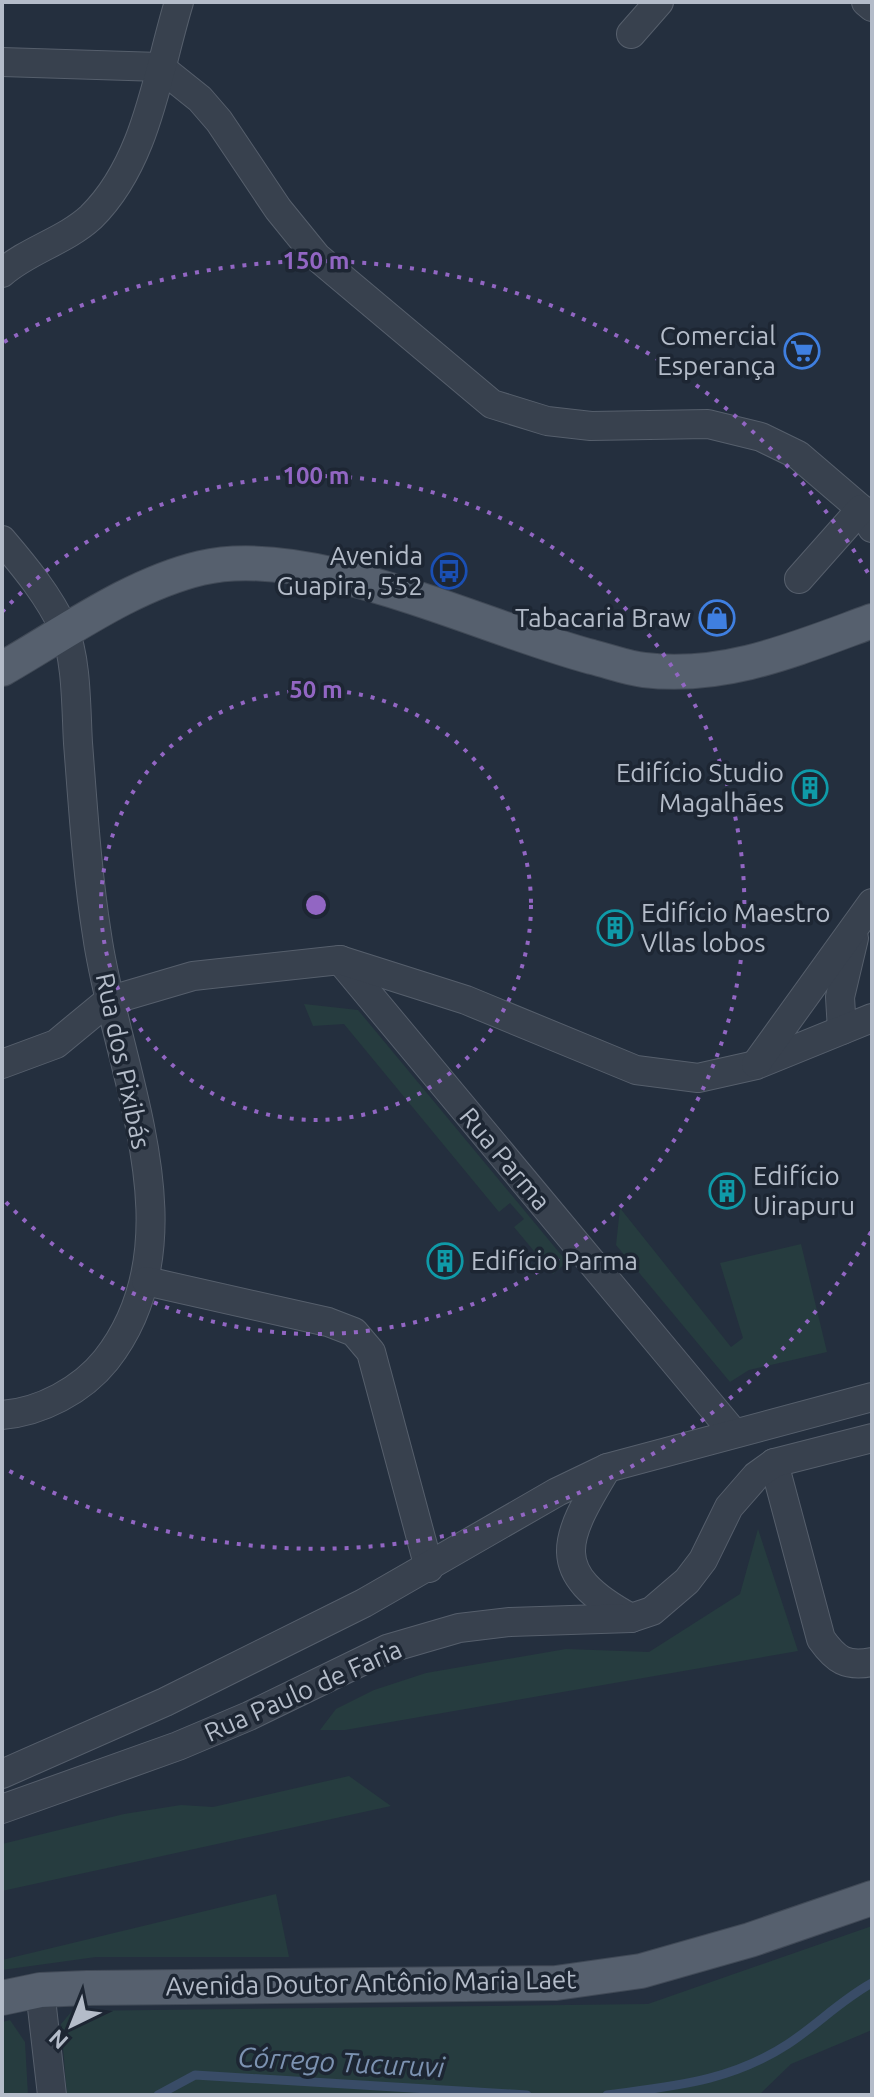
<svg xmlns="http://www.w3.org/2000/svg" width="874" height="2097" font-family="Ubuntu,sans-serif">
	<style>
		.green { fill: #263c3f }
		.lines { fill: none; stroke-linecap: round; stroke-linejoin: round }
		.stream { stroke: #394c67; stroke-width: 9 }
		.minor-casing { stroke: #565f6c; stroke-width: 30 }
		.major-casing { stroke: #414a57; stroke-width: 36 }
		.minor { stroke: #38414e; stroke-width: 28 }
		.major { stroke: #56606e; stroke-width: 34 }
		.ring { fill: none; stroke: #9266c3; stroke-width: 4; stroke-dasharray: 4 8 }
		.labels { text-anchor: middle; stroke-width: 7; stroke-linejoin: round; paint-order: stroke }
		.poi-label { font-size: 26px; fill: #b4bcc9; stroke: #1d2633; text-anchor: end }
		.street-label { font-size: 26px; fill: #b4bcc9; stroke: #1d2633 }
		.water-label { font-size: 28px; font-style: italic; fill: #7c92b1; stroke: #1d2633 }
		.centre { fill: #9266c3; stroke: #1d2633; stroke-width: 4 }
		.ring-label { font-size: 24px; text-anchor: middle; font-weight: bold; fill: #9266c3; stroke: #1d2633; stroke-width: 7; stroke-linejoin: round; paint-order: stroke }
	</style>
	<rect width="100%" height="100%" fill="#242f3e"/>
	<g class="green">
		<path d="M 304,1004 L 358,1010 L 567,1262 L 553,1274 L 514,1227 L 524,1219 L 510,1203 L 499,1212 L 344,1024 L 313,1026 Z"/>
		<path d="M 620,1208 L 731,1347 L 743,1338 L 720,1263 L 801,1244 L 827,1352 L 749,1370 L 730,1382 L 616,1245 Z"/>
		<path d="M 758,1529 L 798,1651 L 345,1730 L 320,1730 L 336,1709 L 374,1690 L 426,1673 L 566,1649 L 649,1652 L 740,1594 Z"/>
		<path d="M 349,1776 L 391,1806 L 2,1891 L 2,1844 L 124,1814 L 181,1805 L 213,1807 Z"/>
		<path d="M 276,1894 L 289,1957 L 96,1957 L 2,1970 L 2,1960 Z"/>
		<path d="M 872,1926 L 872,2030 L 791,2064 L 759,2095 L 67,2095 L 61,2024 L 72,2011 L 648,2004 Z"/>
		<path d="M 10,2020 L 25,2042 L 28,2095 L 2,2095 L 2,2022 Z"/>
	</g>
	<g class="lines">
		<g class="stream">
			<path d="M 158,2095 L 195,2075 L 527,2095"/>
			<path d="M 607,2095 C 673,2086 730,2082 788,2044 C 817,2025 841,2000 872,1983"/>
		</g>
		<defs>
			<g id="minor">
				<path d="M 866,2 L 872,7"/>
				<path d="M 631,34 L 659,2"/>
				<path d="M 2,62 L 160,67 L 200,99 L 219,121 L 278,209 L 317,257 L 492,404 L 547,421 L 591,426 L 708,424 L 761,437 L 798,455 L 861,509 L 872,528"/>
				<path d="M 2,273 C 28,250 65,241 91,217 C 147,162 157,74 179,2"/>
				<path d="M 2,540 C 25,567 49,596 64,629 C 77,659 76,710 78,743 C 83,807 87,872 97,935 C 116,1070 202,1238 106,1360 C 82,1390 41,1412 2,1415"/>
				<path d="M 799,579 L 861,509"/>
				<path d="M 340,960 L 733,1432"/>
				<path d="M 842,1030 L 840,997 L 854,938"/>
				<path d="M 2,1064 L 56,1044 L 108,1001 L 193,976 L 340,960 L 466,1000 L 636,1070 L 698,1078 L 756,1065 L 872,1018"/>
				<path d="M 756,1064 L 872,903"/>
				<path d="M 146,1281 L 328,1322 L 354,1332 L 371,1352 L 429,1568"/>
				<path d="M 774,1463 L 821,1639 C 836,1660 846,1667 872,1662"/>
				<path d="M 607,1468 C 564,1539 546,1572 631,1618"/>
				<path d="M 2,1774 L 165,1702 L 364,1603 L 557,1492 L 607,1468 L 872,1397"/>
				<path d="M 2,1809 L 178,1746 L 249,1716 L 387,1649 L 459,1628 L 510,1622 L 631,1618 L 652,1611 L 687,1581 L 703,1560 L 729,1507 L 756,1476 L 774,1463 L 872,1438"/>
				<path d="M 40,1990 L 52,2095"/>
			</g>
			<g id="major">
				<path d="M 2,669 C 65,633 130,585 201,568 C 311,542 482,628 592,657 C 609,661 627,668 644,670 C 725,680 798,648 872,621"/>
				<path d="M 2,1998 L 40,1990 L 87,1988 L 556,1983 L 641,1971 L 750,1940 L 872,1898"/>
			</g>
		</defs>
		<use href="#minor" class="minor-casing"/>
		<use href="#major" class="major-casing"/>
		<use href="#minor" class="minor"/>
		<use href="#major" class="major"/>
	</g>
	<g class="ring">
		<circle cx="316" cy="905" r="215"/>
		<path d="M2 612A429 429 0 1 1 2 1198"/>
		<path d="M871 1232A644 644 0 0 1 4 1468M4 342A644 644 0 0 1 871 578"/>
	</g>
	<defs>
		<symbol id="supermarket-ring" viewBox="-11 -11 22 22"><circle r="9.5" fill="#1d2633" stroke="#3f7fe0" stroke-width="1.5"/><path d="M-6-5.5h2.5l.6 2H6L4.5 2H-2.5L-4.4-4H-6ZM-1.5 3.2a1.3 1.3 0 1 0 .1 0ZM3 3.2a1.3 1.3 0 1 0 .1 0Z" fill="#3f7fe0"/></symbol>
		<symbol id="bus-ring" viewBox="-11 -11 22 22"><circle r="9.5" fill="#1d2633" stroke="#1a4fb4" stroke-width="1.5"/><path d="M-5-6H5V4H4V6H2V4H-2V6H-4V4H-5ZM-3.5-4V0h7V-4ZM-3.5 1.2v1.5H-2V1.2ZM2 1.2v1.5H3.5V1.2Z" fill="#1a4fb4"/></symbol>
		<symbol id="shop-ring" viewBox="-11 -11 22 22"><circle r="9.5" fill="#1d2633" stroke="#3f7fe0" stroke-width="1.5"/><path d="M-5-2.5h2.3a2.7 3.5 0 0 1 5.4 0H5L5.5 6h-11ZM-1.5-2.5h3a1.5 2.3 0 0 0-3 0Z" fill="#3f7fe0"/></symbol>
		<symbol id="building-ring" viewBox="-11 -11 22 22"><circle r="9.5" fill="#1d2633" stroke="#0f9aa8" stroke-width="1.5"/><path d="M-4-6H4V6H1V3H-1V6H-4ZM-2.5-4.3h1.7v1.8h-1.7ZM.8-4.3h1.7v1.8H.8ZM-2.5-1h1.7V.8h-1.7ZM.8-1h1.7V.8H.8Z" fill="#0f9aa8"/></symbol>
	</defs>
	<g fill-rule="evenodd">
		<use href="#supermarket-ring" x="782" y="331" width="40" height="40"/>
		<use href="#bus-ring" x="429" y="551" width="40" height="40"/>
		<use href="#shop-ring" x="697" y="598" width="40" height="40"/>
		<use href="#building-ring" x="790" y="768" width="40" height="40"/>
		<use href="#building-ring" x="595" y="908" width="40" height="40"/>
		<use href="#building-ring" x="707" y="1171" width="40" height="40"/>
		<use href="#building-ring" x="425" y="1241" width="40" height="40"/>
	</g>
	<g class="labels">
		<g class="poi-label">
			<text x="776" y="345">Comercial<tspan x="776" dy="30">Esperança</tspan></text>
			<text x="423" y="565">Avenida<tspan x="423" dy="30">Guapira, 552</tspan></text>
			<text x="691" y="627">Tabacaria Braw</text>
			<text x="784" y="782">Edifício Studio<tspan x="784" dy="30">Magalhães</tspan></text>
			<text x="641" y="922" text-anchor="start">Edifício Maestro<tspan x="641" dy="30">Vllas lobos</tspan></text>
			<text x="753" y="1185" text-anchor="start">Edifício<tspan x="753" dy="30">Uirapuru</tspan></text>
			<text x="471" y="1270" text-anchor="start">Edifício Parma</text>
		</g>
		<g class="street-label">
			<text transform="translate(123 1061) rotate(78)" y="9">Rua dos Pixibás</text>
			<text transform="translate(505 1159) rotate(50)" y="9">Rua Parma</text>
			<text transform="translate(303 1691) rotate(-24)" y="9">Rua Paulo de Faria</text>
			<text transform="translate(371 1983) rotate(-1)" y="9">Avenida Doutor Antônio Maria Laet</text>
		</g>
		<g class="water-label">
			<text transform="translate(341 2062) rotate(3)" y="10">Córrego Tucuruvi</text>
		</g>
	</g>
	<circle cx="316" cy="905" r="12" class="centre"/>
	<g class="ring-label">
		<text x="316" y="269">150 m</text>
		<text x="316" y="484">100 m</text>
		<text x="316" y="698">50 m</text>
	</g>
	<rect width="874" height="2097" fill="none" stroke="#b4bcc9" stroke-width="8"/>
	<g transform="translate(72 2025) rotate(223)" stroke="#1d2633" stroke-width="6" paint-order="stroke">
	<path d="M0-6L14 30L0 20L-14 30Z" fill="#b4bcc9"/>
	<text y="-12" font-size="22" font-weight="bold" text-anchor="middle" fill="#b4bcc9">N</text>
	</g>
</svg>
